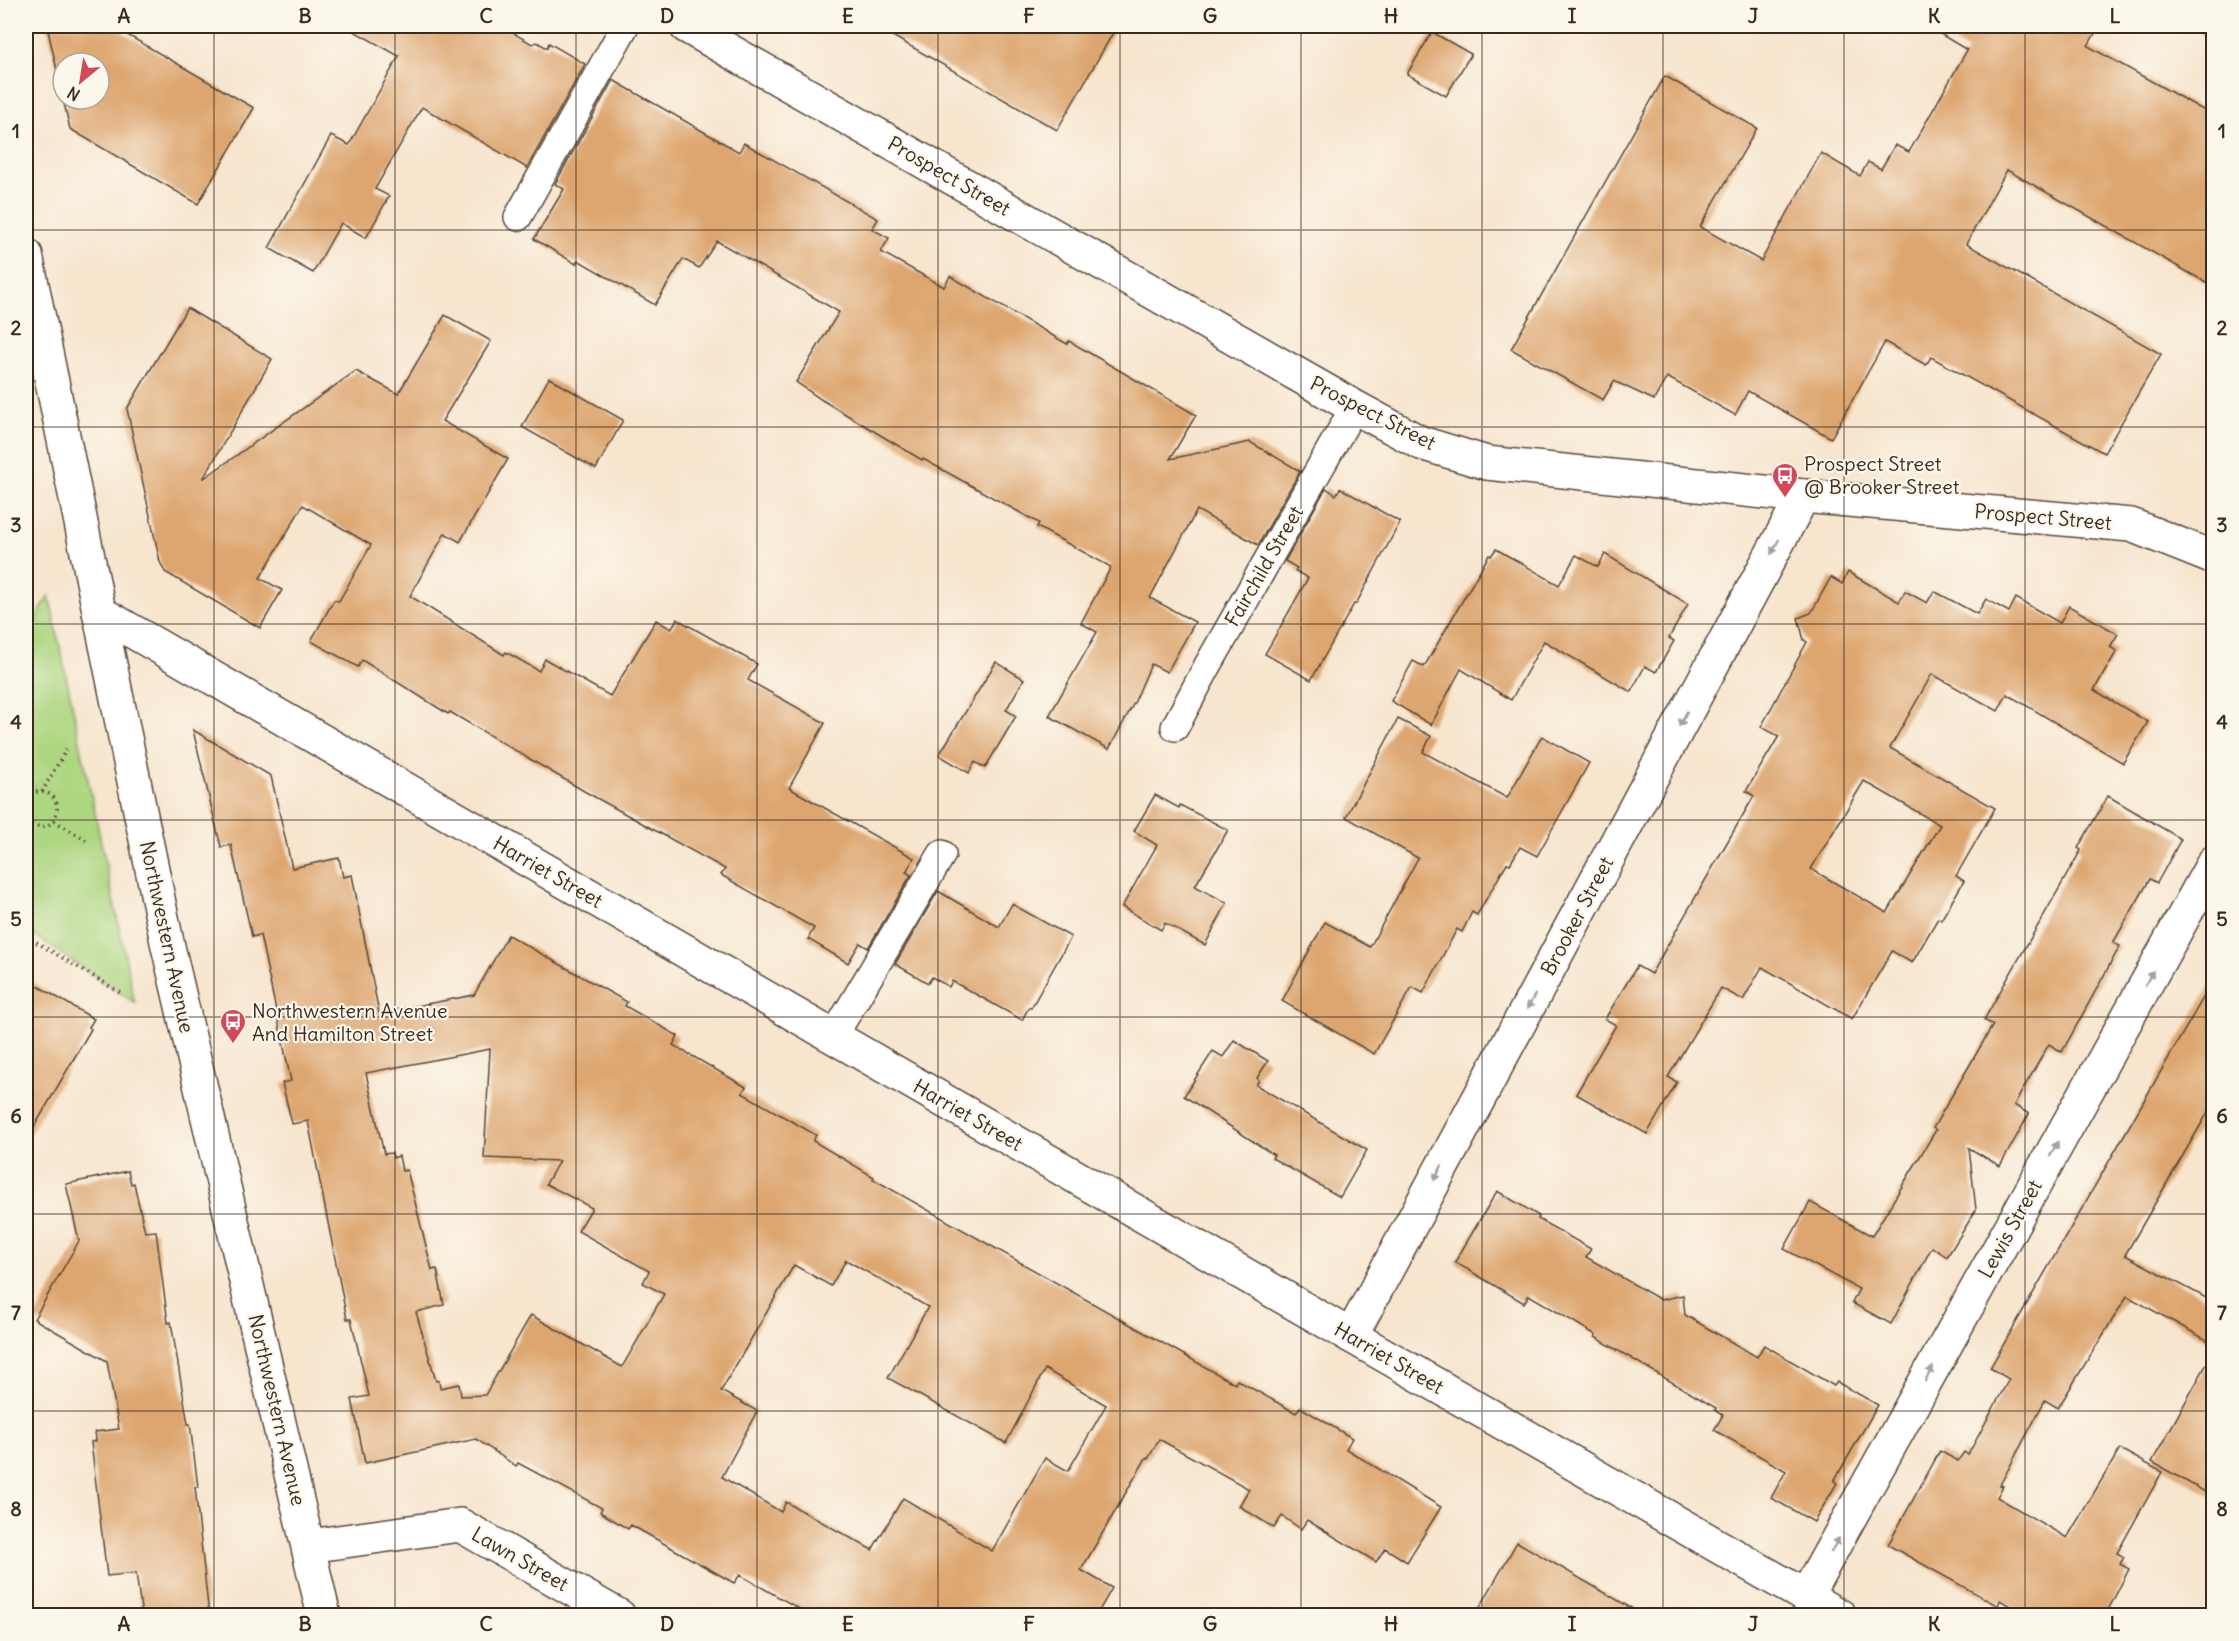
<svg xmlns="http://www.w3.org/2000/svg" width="2239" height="1641" font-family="Delius,sans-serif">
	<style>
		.green { fill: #add681; stroke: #748050; stroke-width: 1.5 }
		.building { fill: #dda66f; fill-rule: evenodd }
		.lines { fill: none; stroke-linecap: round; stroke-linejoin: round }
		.service-casing { stroke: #574638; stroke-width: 30 }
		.minor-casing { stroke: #574638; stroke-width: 36 }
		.primary-casing { stroke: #574638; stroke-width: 36 }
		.path { stroke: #574638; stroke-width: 4; stroke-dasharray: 1.5 4.5; stroke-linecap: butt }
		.service { stroke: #fff; stroke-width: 27 }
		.minor { stroke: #fff; stroke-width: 33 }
		.primary { stroke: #fff; stroke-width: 33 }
		.oneway { fill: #a79f9a }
		.grid { fill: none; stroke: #3b2a1e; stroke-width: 1.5; stroke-opacity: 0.55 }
		.labels { text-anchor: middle; stroke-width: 4.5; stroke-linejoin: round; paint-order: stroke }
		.street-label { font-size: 20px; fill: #3b2a1e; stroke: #fbf7ec }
		.poi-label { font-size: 20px; fill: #3b2a1e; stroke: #fbf7ec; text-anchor: start }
		.neatline { fill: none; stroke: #3b2a1e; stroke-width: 2 }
		.grid-label { font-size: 20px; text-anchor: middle; font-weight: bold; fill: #3b2a1e }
	</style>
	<rect width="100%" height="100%" fill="#fbf7ec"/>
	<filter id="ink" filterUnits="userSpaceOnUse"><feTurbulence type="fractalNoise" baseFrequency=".0167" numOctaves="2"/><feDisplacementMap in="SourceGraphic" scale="12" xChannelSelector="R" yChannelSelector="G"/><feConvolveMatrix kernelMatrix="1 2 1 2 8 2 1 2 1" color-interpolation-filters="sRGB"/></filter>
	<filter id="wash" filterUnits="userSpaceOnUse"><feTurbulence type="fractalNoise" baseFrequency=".008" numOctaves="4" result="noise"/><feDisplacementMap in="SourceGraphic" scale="24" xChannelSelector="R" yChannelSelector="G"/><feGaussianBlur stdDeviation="1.35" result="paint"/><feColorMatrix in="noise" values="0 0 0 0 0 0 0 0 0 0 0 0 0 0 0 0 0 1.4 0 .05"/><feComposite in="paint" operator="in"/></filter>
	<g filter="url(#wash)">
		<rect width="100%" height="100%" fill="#f7e5ce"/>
		<g class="green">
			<path d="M 2197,26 L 2213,26 L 2213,45 Z"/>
			<path d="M 49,595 L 135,1003 L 26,930 L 26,636 Z"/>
		</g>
		<g id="blocks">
			<g class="building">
				<path d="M 47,26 L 112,26 L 254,108 L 198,204 L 70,129 L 63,99 L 99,99 L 99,63 L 63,63 L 63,97 Z"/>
				<path d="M 345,26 L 501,26 L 532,44 L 537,42 L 547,48 L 549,43 L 585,64 L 527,168 L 422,107 L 375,189 L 389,196 L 366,238 L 341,223 L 313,273 L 269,248 L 331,136 L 349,145 L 399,56 Z"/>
				<path d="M 875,26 L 1117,26 L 1057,130 Z"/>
				<path d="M 1927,26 L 2099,26 L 2088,46 L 2214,116 L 2214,287 L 2007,170 L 1966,244 L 2161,354 L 2104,453 L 1931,357 L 1926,365 L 1885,342 L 1831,438 L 1748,391 L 1735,415 L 1667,377 L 1654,400 L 1614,381 L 1603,400 L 1511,349 L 1665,76 L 1757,128 L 1700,227 L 1761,261 L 1821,153 L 1860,176 L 1868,162 L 1881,169 L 1895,145 L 1909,152 L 1967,50 Z"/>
				<path d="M 1432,32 L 1471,54 L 1446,96 L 1407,74 Z"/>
				<path d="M 613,80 L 739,152 L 744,143 L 878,219 L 872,229 L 889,238 L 881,252 L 944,287 L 950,276 L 1067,344 L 1069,341 L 1196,415 L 1170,459 L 1250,442 L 1300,471 L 1258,545 L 1197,510 L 1150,598 L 1195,622 L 1167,672 L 1151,664 L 1135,701 L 1109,749 L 1049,716 L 1097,632 L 1081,623 L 1111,567 L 1037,527 L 1039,523 L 923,459 L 922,460 L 822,400 L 796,382 L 839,312 L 717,241 L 699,268 L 683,259 L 655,305 L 578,260 L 576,264 L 534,239 L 564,189 L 555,184 Z"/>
				<path d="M 187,308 L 272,359 L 203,479 L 356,371 L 398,394 L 445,315 L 491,341 L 442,421 L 508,459 L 460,542 L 445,533 L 410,596 L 504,655 L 506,652 L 539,671 L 545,659 L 610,696 L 656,620 L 671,629 L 677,619 L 757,664 L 748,680 L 825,723 L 789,788 L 914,858 L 906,872 L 911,875 L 868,948 L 860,943 L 848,963 L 808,939 L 814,928 L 721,875 L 725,869 L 584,791 L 450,712 L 448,714 L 362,660 L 358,667 L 311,641 L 334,600 L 339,601 L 371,545 L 303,505 L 260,578 L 282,590 L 260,628 L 165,572 L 160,562 L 127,409 Z"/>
				<path d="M 549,378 L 623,420 L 596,469 L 522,427 Z"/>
				<path d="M 1326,488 L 1336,495 L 1340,488 L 1400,522 L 1356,604 L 1354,604 L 1311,680 L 1265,654 L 1308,578 L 1295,571 L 1297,568 L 1285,561 Z"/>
				<path d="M 1496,549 L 1559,585 L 1576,555 L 1598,567 L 1605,554 L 1688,604 L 1669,638 L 1674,641 L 1656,672 L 1645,666 L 1631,692 L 1544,641 L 1511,700 L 1461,669 L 1431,725 L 1391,701 L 1413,661 L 1424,667 L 1489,555 L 1491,556 Z"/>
				<path d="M 1848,572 L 1899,602 L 1905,591 L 1927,603 L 1934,591 L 1977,614 L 1986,599 L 2009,612 L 2016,598 L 2060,623 L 2069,606 L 2118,634 L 2110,647 L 2117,651 L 2094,690 L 2148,722 L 2123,763 L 2007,694 L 1998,711 L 1932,674 L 1890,748 L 1995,808 L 1956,876 L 1964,881 L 1941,920 L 1938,918 L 1912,963 L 1892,951 L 1852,1019 L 1762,967 L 1743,1000 L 1721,988 L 1668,1077 L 1677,1082 L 1647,1134 L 1576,1094 L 1616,1025 L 1605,1019 L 1637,966 L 1651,974 L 1754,796 L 1746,791 L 1779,736 L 1761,727 L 1807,642 L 1804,640 L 1798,618 L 1811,613 L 1831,577 L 1842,584 ZM 1864,781 L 1940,825 L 1887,913 L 1811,869 Z"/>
				<path d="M 996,662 L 1024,679 L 1006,710 L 1016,716 L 985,768 L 975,762 L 969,773 L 939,755 Z"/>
				<path d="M 1398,719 L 1431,736 L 1423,752 L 1507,798 L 1542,736 L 1589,763 L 1537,856 L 1520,847 L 1510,864 L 1507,863 L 1477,915 L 1472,912 L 1462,932 L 1457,929 L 1423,993 L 1412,987 L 1374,1054 L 1282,1001 L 1325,922 L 1370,947 L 1418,858 L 1346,817 Z"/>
				<path d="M 193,730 L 271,776 L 292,868 L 339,858 L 343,877 L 352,875 L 379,1013 L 474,995 L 508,935 L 627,1002 L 625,1006 L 678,1036 L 673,1045 L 746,1087 L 742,1093 L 816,1135 L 813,1141 L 874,1177 L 873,1179 L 1235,1384 L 1237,1380 L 1296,1413 L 1300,1407 L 1352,1438 L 1346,1449 L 1441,1507 L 1407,1562 L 1385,1548 L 1376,1562 L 1307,1520 L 1301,1529 L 1282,1516 L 1274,1528 L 1239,1506 L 1249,1489 L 1159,1439 L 1148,1459 L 1146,1458 L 1081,1570 L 1112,1588 L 1096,1616 L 812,1616 L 740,1575 L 734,1583 L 631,1525 L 628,1529 L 600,1512 L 602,1508 L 518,1463 L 516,1466 L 476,1439 L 365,1463 L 352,1399 L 369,1396 L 351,1319 L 347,1319 L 308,1121 L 292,1124 L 282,1083 L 291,1081 L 260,935 L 252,937 L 231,845 L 221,847 ZM 490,1049 L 484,1158 L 559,1161 L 546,1184 L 592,1208 L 578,1231 L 649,1271 L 643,1283 L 664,1294 L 622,1367 L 531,1315 L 485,1395 L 461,1396 L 459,1384 L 440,1388 L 439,1381 L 436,1381 L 416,1312 L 444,1305 L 437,1269 L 432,1270 L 407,1170 L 402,1171 L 399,1156 L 393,1158 L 392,1153 L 384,1154 L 366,1073 ZM 846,1260 L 928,1307 L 888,1378 L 1006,1443 L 1045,1369 L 1106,1405 L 1068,1471 L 1045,1458 L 992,1551 L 903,1498 L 872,1550 L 786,1502 L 781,1512 L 722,1477 L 757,1411 L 721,1391 L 794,1265 L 831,1286 Z"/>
				<path d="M 1155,795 L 1179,808 L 1180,805 L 1228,830 L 1195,886 L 1227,903 L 1205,945 L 1165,923 L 1161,930 L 1122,907 L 1157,845 L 1134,831 Z"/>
				<path d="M 2108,796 L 2181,839 L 2157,883 L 2150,879 L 2113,943 L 2120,946 L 2062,1052 L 2049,1044 L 2014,1105 L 2029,1114 L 2000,1166 L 1969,1148 L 1976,1210 L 1947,1257 L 1932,1247 L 1891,1324 L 1852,1303 L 1859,1289 L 1784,1249 L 1810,1202 L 1872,1236 L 1936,1130 L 1933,1128 L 1993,1025 L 1984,1020 L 2081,850 L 2078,848 Z"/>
				<path d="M 938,891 L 999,927 L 1012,904 L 1071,937 L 1031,1008 L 1029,1007 L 1022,1020 L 952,981 L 949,987 L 932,977 L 928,983 L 895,964 Z"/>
				<path d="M 26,979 L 94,1019 L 89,1027 L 91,1029 L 26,1141 Z"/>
				<path d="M 2214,979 L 2214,1102 L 2125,1255 L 2214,1302 L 2214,1344 L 2127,1296 L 2058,1408 L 2045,1400 L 2000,1485 L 2003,1486 L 1997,1497 L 2067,1538 L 2120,1449 L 2162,1472 L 2117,1553 L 2124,1557 L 2120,1564 L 2129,1569 L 2105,1616 L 2027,1616 L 2000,1600 L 1998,1606 L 1888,1545 L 1940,1451 L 1958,1461 L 1964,1452 L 1968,1455 L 2009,1379 L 1990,1368 Z"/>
				<path d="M 1234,1040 L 1268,1061 L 1257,1078 L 1259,1080 L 1256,1085 L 1367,1150 L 1340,1197 L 1272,1158 L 1274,1155 L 1184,1096 L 1213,1051 L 1223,1057 Z"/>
				<path d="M 128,1171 L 131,1184 L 134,1183 L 145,1232 L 156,1231 L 168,1323 L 171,1322 L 188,1424 L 190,1424 L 198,1487 L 195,1487 L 209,1616 L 142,1616 L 136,1573 L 107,1576 L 91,1442 L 96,1441 L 95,1432 L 119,1429 L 107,1361 L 34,1319 L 79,1241 L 66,1184 Z"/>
				<path d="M 1497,1191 L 1539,1216 L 1538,1219 L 1591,1249 L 1586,1257 L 1661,1300 L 1683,1295 L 1685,1315 L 1757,1357 L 1764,1345 L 1834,1386 L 1837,1382 L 1878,1405 L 1834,1481 L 1837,1483 L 1814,1522 L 1771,1498 L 1786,1471 L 1714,1430 L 1723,1415 L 1715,1410 L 1716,1408 L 1595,1337 L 1596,1335 L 1529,1295 L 1524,1303 L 1455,1262 Z"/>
				<path d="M 2214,1351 L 2214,1497 L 2152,1462 Z"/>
				<path d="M 1517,1542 L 1645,1616 L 1475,1616 Z"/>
			</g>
		</g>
	</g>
	<g filter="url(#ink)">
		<use href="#blocks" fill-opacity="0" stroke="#574638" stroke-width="1.5"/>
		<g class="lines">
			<defs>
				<g id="service">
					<path d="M 518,217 L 625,26"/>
					<path d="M 1175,727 L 1207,667 L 1355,406"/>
					<path d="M 833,1037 L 942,854"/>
				</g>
				<g id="minor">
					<path d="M 686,26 L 1349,404 L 1421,443 L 1487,463 L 1803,496 L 2131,525 L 2214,558"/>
					<path d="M 99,612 L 1351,1336 L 1840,1616"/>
					<path d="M 1351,1336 L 1803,496"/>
					<path d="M 309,1546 L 460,1525 L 619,1616"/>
					<path d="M 1806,1596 L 2214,862"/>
				</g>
				<path id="primary" d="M 26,255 L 167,942 L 324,1616"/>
			</defs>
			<use href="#service" class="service-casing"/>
			<use href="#minor" class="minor-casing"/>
			<use href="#primary" class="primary-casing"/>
			<g class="path">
				<path d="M 26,598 L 33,585"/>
				<path d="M 42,792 L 68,746"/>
				<path d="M 26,798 C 31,793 36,791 43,792 C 71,797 53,844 26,820"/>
				<path d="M 54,821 L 86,840"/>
				<path d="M 26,936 L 121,993"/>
			</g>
			<use href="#service" class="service"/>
			<use href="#minor" class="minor"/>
			<use href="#primary" class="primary"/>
		</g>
		<defs><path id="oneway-solid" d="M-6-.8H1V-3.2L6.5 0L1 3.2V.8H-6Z" transform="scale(1.5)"/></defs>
		<g class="oneway">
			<use href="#oneway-solid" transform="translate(1775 547) rotate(118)"/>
			<use href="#oneway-solid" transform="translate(1683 719) rotate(118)"/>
			<use href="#oneway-solid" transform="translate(2149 978) rotate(-61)"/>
			<use href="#oneway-solid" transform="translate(1531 1002) rotate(118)"/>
			<use href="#oneway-solid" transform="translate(2054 1149) rotate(-61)"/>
			<use href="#oneway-solid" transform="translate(1438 1173) rotate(118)"/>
			<use href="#oneway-solid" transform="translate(1929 1374) rotate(-61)"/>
			<use href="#oneway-solid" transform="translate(1835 1545) rotate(-61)"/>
		</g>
	</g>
	<path class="grid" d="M 214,26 L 214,1616M 395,26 L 395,1616M 576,26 L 576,1616M 757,26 L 757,1616M 938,26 L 938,1616M 1120,26 L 1120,1616M 1301,26 L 1301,1616M 1482,26 L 1482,1616M 1663,26 L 1663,1616M 1844,26 L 1844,1616M 2025,26 L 2025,1616M 26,230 L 2214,230M 26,427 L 2214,427M 26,624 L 2214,624M 26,820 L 2214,820M 26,1017 L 2214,1017M 26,1214 L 2214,1214M 26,1411 L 2214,1411"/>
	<defs>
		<symbol id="bus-pin" viewBox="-11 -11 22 30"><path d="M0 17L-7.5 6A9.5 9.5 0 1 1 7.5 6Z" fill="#d1495b" stroke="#fbf7ec"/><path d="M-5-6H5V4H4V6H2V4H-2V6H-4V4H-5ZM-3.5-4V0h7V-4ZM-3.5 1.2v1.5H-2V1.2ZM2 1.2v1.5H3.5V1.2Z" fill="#fff"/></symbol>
	</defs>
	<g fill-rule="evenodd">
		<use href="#bus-pin" x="1770" y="461" width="30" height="40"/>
		<use href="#bus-pin" x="218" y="1007" width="30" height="40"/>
	</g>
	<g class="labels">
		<g class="street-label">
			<text transform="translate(949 176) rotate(30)" y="7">Prospect Street</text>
			<text transform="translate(1373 413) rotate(27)" y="7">Prospect Street</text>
			<text transform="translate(2043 517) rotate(5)" y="7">Prospect Street</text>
			<text transform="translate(1264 566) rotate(-60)" y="7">Fairchild Street</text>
			<text transform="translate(548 872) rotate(30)" y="7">Harriet Street</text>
			<text transform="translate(1577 916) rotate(-62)" y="7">Brooker Street</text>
			<text transform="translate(167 937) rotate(78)" y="7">Northwestern Avenue</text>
			<text transform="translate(968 1115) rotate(30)" y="7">Harriet Street</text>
			<text transform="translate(2010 1229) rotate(-61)" y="7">Lewis Street</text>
			<text transform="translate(1389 1358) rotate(30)" y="7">Harriet Street</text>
			<text transform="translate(277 1410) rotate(77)" y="7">Northwestern Avenue</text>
			<text transform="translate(520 1559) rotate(30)" y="7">Lawn Street</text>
		</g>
		<g class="poi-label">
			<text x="1804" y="471">Prospect Street<tspan x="1804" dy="23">@ Brooker Street</tspan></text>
			<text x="252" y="1018">Northwestern Avenue<tspan x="252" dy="23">And Hamilton Street</tspan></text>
		</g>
	</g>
	<rect width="2239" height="1641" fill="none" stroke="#fbf7ec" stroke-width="66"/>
	<g transform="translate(81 81) rotate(210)"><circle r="28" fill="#fbf7ec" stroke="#aea59a" stroke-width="1.5"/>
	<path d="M0-4.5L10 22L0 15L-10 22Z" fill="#d1495b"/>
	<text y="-9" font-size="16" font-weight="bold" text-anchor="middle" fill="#3b2a1e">N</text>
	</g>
	<rect x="33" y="33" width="2173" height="1575" class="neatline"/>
	<g class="grid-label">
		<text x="124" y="23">A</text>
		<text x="305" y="23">B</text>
		<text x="486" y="23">C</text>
		<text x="667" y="23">D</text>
		<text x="848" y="23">E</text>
		<text x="1029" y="23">F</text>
		<text x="1210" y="23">G</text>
		<text x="1391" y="23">H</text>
		<text x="1572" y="23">I</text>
		<text x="1753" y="23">J</text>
		<text x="1934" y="23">K</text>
		<text x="2115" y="23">L</text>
		<text x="16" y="138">1</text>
		<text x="2222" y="138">1</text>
		<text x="16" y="335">2</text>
		<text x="2222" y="335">2</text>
		<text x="16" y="532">3</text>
		<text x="2222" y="532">3</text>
		<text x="16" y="729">4</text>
		<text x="2222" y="729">4</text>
		<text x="16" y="926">5</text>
		<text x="2222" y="926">5</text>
		<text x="16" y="1123">6</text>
		<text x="2222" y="1123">6</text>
		<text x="16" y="1320">7</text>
		<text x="2222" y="1320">7</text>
		<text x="16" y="1516">8</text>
		<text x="2222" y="1516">8</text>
		<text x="124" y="1631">A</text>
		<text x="305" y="1631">B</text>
		<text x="486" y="1631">C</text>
		<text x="667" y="1631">D</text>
		<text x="848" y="1631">E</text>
		<text x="1029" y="1631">F</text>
		<text x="1210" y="1631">G</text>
		<text x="1391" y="1631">H</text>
		<text x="1572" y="1631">I</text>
		<text x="1753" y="1631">J</text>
		<text x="1934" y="1631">K</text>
		<text x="2115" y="1631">L</text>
	</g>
</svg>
